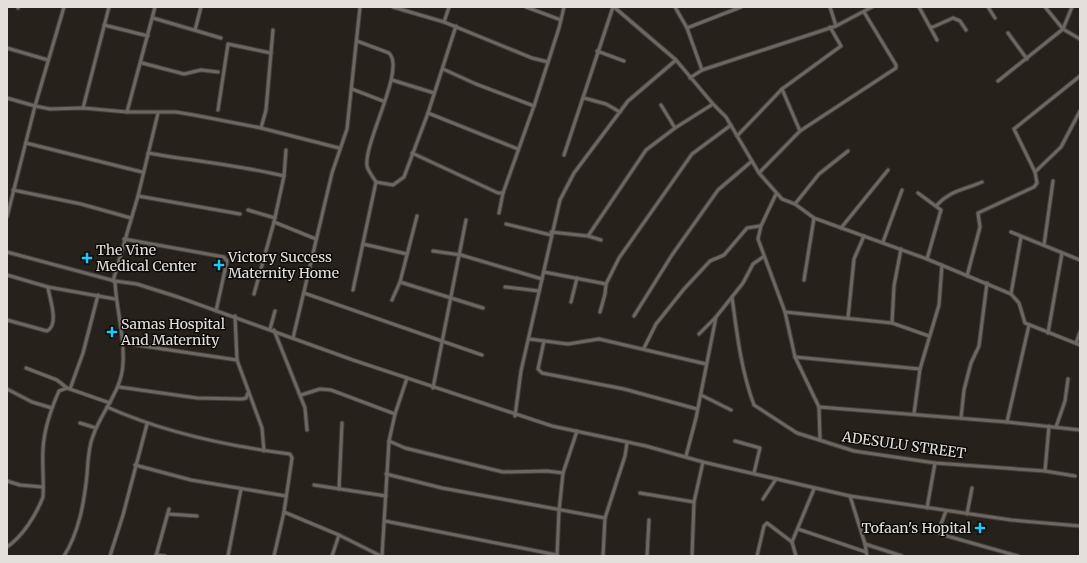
<svg xmlns="http://www.w3.org/2000/svg" width="1087" height="563" font-family="Merriweather,serif">
	<style>
		.lines { fill: none; stroke-linecap: round; stroke-linejoin: round }
		.street-casing { stroke: #423e39; stroke-width: 5 }
		.street { stroke: #6c6760; stroke-width: 3 }
		.poi-dot { fill: #1cc9fc; stroke: #0d0b09; stroke-width: 1.5 }
		.labels { text-anchor: middle; stroke-width: 3; stroke-linejoin: round; paint-order: stroke }
		.poi-label { font-size: 14px; fill: #e3e0dc; stroke: #0d0b09; text-anchor: start }
		.street-label { font-size: 14px; fill: #e3e0dc; stroke: #0d0b09 }
	</style>
	<rect width="100%" height="100%" fill="#26211b"/>
	<g class="lines">
		<defs>
			<g id="street">
				<path d="M 393,7 L 444,22 L 532,58 L 548,62"/>
				<path d="M 526,7 L 561,20"/>
				<path d="M 614,7 L 676,60 L 713,104 L 726,117 L 759,173 L 782,199 L 795,204 L 814,218 L 927,259 L 1011,294 L 1019,303 L 1025,323 L 1080,345"/>
				<path d="M 675,7 L 687,28 L 702,70"/>
				<path d="M 830,7 L 836,26"/>
				<path d="M 919,7 L 937,40"/>
				<path d="M 988,7 L 995,18"/>
				<path d="M 1045,7 L 1063,29 L 1080,39"/>
				<path d="M 18,8 L 18,7"/>
				<path d="M 153,18 L 221,38"/>
				<path d="M 444,22 L 449,7"/>
				<path d="M 104,25 L 148,36"/>
				<path d="M 930,27 L 933,27 L 953,18 L 960,21 L 966,30"/>
				<path d="M 687,28 L 741,7"/>
				<path d="M 195,30 L 201,7"/>
				<path d="M 1008,33 L 1027,59"/>
				<path d="M 7,48 L 48,60"/>
				<path d="M 597,51 L 624,61"/>
				<path d="M 142,63 L 184,74 L 201,70 L 218,72"/>
				<path d="M 443,69 L 476,84 L 534,106"/>
				<path d="M 690,78 L 702,70 L 836,26 L 872,7"/>
				<path d="M 392,80 L 434,93"/>
				<path d="M 998,81 L 1063,29 L 1072,7"/>
				<path d="M 352,89 L 383,101"/>
				<path d="M 782,89 L 800,131"/>
				<path d="M 7,98 L 35,106 L 50,109 L 83,108 L 127,112 L 176,112 L 194,115 L 261,128 L 339,148"/>
				<path d="M 584,98 L 606,104 L 620,112"/>
				<path d="M 661,105 L 675,128"/>
				<path d="M 83,108 L 109,7"/>
				<path d="M 218,110 L 228,44 L 271,53"/>
				<path d="M 127,112 L 155,7"/>
				<path d="M 428,113 L 518,149"/>
				<path d="M 261,128 L 266,110 L 273,30"/>
				<path d="M 737,136 L 782,89 L 841,46 L 830,27"/>
				<path d="M 26,143 L 142,172"/>
				<path d="M 148,153 C 193,161 239,165 284,176"/>
				<path d="M 412,153 L 498,193 L 503,193 L 534,106 L 559,28 L 564,7"/>
				<path d="M 564,155 L 613,7"/>
				<path d="M 1035,172 L 1014,129 L 1080,76"/>
				<path d="M 759,173 L 800,131 L 896,68 L 896,65 L 864,12"/>
				<path d="M 376,182 L 393,185 L 404,177 L 428,113 L 456,26"/>
				<path d="M 13,190 L 81,204 L 131,218"/>
				<path d="M 918,193 L 941,210 L 927,259"/>
				<path d="M 776,194 L 761,226 L 758,239 L 785,312 L 795,357 L 819,407 L 820,440"/>
				<path d="M 138,196 L 240,214"/>
				<path d="M 795,204 L 819,174 L 848,151"/>
				<path d="M 937,205 C 951,190 964,190 982,182"/>
				<path d="M 248,210 L 275,218"/>
				<path d="M 499,213 L 503,193"/>
				<path d="M 417,216 L 400,282 L 483,308"/>
				<path d="M 7,217 L 35,106 L 64,7"/>
				<path d="M 274,222 L 316,239"/>
				<path d="M 506,224 L 551,235"/>
				<path d="M 841,228 L 888,170"/>
				<path d="M 551,232 L 588,236 L 601,240"/>
				<path d="M 1011,232 L 1080,260"/>
				<path d="M 588,236 L 646,150 L 675,128 L 713,104"/>
				<path d="M 124,239 L 224,257 L 227,261 L 216,311"/>
				<path d="M 883,242 L 902,190"/>
				<path d="M 363,244 L 407,254"/>
				<path d="M 1044,245 L 1053,181"/>
				<path d="M 433,251 L 461,255 L 542,279"/>
				<path d="M 7,252 L 115,281 L 137,284 L 178,297 L 353,360 L 552,426 L 646,446 L 703,462 L 850,496 L 1011,520 L 1080,526"/>
				<path d="M 544,272 L 606,284 L 605,294 L 600,312"/>
				<path d="M 7,275 L 48,287 L 115,299"/>
				<path d="M 967,276 L 980,227 L 978,213 L 1034,187 L 1037,183 L 1035,172 L 1061,147 L 1080,111"/>
				<path d="M 804,280 L 814,218"/>
				<path d="M 113,281 L 138,196 L 158,113"/>
				<path d="M 606,284 L 619,258 L 692,154 L 731,125"/>
				<path d="M 505,287 L 539,291"/>
				<path d="M 353,290 L 376,182 C 373,177 368,171 367,166 C 364,141 406,69 389,53 L 357,41"/>
				<path d="M 304,293 L 482,355"/>
				<path d="M 254,294 L 274,222 L 284,176 L 286,150"/>
				<path d="M 1011,294 L 1021,237"/>
				<path d="M 732,297 C 737,334 741,370 754,405 L 797,433 L 854,451 L 935,463 L 1045,471 L 1075,476"/>
				<path d="M 392,300 L 400,282"/>
				<path d="M 571,302 L 577,278"/>
				<path d="M 785,312 L 892,323 L 929,336"/>
				<path d="M 235,316 L 237,360 L 262,428 L 264,451"/>
				<path d="M 634,316 L 672,255 L 718,190 L 752,161"/>
				<path d="M 848,318 L 854,259 L 864,236"/>
				<path d="M 7,320 L 47,331 C 60,324 49,298 48,287"/>
				<path d="M 892,323 L 894,286 L 901,249"/>
				<path d="M 270,329 L 275,311"/>
				<path d="M 274,330 L 305,408 L 307,430"/>
				<path d="M 1048,333 L 1062,253"/>
				<path d="M 699,334 L 716,317"/>
				<path d="M 293,338 L 332,173 L 347,129 L 360,7"/>
				<path d="M 529,339 L 568,344 L 599,339 L 706,364"/>
				<path d="M 544,341 L 538,369 L 542,373 L 624,389 L 697,409"/>
				<path d="M 123,343 L 237,360"/>
				<path d="M 1076,343 L 1080,332"/>
				<path d="M 644,348 L 656,324 L 684,289 L 710,261 L 724,255 L 747,228 L 760,226"/>
				<path d="M 795,357 L 920,369"/>
				<path d="M 26,368 L 57,380 L 67,388 L 110,403"/>
				<path d="M 119,387 L 197,398 L 242,399 L 246,398 L 248,393"/>
				<path d="M 433,388 L 466,220"/>
				<path d="M 7,389 L 32,402 L 52,408"/>
				<path d="M 70,389 L 83,353 L 98,295"/>
				<path d="M 301,395 L 320,389 L 331,390 L 395,414"/>
				<path d="M 701,395 L 731,410"/>
				<path d="M 107,407 C 165,433 227,446 290,454 L 292,458 L 284,512 L 274,556"/>
				<path d="M 819,407 L 1007,422 L 1080,430"/>
				<path d="M 914,414 L 920,369 L 939,305 L 942,265"/>
				<path d="M 515,416 L 521,371 L 560,200 L 574,173 L 628,101 L 676,60"/>
				<path d="M 961,418 L 964,390 L 971,363 L 979,346 L 987,283"/>
				<path d="M 1007,422 L 1029,325"/>
				<path d="M 80,423 L 96,428"/>
				<path d="M 1056,427 L 1065,401 L 1068,379"/>
				<path d="M 389,441 L 405,448 L 503,472 L 547,471 L 563,473"/>
				<path d="M 735,441 L 760,448 L 754,473"/>
				<path d="M 686,456 L 696,418 L 716,317 L 743,283 L 753,264 L 763,257"/>
				<path d="M 135,465 L 191,480 L 286,496"/>
				<path d="M 1045,471 L 1049,426"/>
				<path d="M 386,474 L 442,488 L 605,518"/>
				<path d="M 7,481 L 20,485 L 43,487"/>
				<path d="M 314,485 L 386,496"/>
				<path d="M 339,489 L 342,423"/>
				<path d="M 640,493 L 694,502"/>
				<path d="M 850,496 L 865,544 L 867,556"/>
				<path d="M 763,499 L 776,479"/>
				<path d="M 927,508 L 935,463"/>
				<path d="M 946,511 L 938,532 L 940,534 L 1018,556"/>
				<path d="M 284,512 L 339,535 L 381,556"/>
				<path d="M 168,514 L 197,516"/>
				<path d="M 967,514 L 972,488"/>
				<path d="M 385,521 L 557,555"/>
				<path d="M 798,529 L 866,552"/>
				<path d="M 792,542 L 814,489"/>
				<path d="M 865,544 L 902,556"/>
				<path d="M 7,547 C 23,536 36,515 43,497 C 44,481 42,465 43,449 C 44,430 51,409 59,391 L 67,388"/>
				<path d="M 156,555 L 165,556"/>
				<path d="M 64,556 C 79,532 84,503 87,475 C 88,462 88,448 93,436 C 102,410 122,391 123,363 C 125,336 116,309 115,281"/>
				<path d="M 110,556 L 123,515 L 147,424"/>
				<path d="M 156,556 L 169,509"/>
				<path d="M 228,556 L 241,489"/>
				<path d="M 332,556 L 339,535"/>
				<path d="M 382,556 L 389,441 L 395,414 L 407,378"/>
				<path d="M 557,556 L 559,511 L 563,473 L 577,431"/>
				<path d="M 603,556 L 605,518 L 625,456 L 627,443"/>
				<path d="M 647,556 L 649,520"/>
				<path d="M 692,556 L 694,502 L 703,462"/>
				<path d="M 757,556 L 764,526 L 767,523 L 792,542 L 796,556"/>
			</g>
		</defs>
		<use href="#street" class="street-casing"/>
		<use href="#street" class="street"/>
	</g>
	<g class="poi-dot">
		<path d="M85 252h4v4h4v4h-4v4h-4v-4h-4v-4h4z"/>
		<path d="M217 259h4v4h4v4h-4v4h-4v-4h-4v-4h4z"/>
		<path d="M110 326h4v4h4v4h-4v4h-4v-4h-4v-4h4z"/>
		<path d="M978 522h4v4h4v4h-4v4h-4v-4h-4v-4h4z"/>
	</g>
	<g class="labels">
		<g class="poi-label">
			<text x="96" y="255">The Vine<tspan x="96" dy="16">Medical Center</tspan></text>
			<text x="228" y="262">Victory Success<tspan x="228" dy="16">Maternity Home</tspan></text>
			<text x="121" y="329">Samas Hospital<tspan x="121" dy="16">And Maternity</tspan></text>
			<text x="971" y="533" text-anchor="end">Tofaan's Hopital</text>
		</g>
		<g class="street-label">
			<text transform="translate(904 445) rotate(8)" y="5">ADESULU STREET</text>
		</g>
	</g>
	<rect width="1087" height="563" fill="none" stroke="#e3e0dc" stroke-width="16"/>
</svg>
